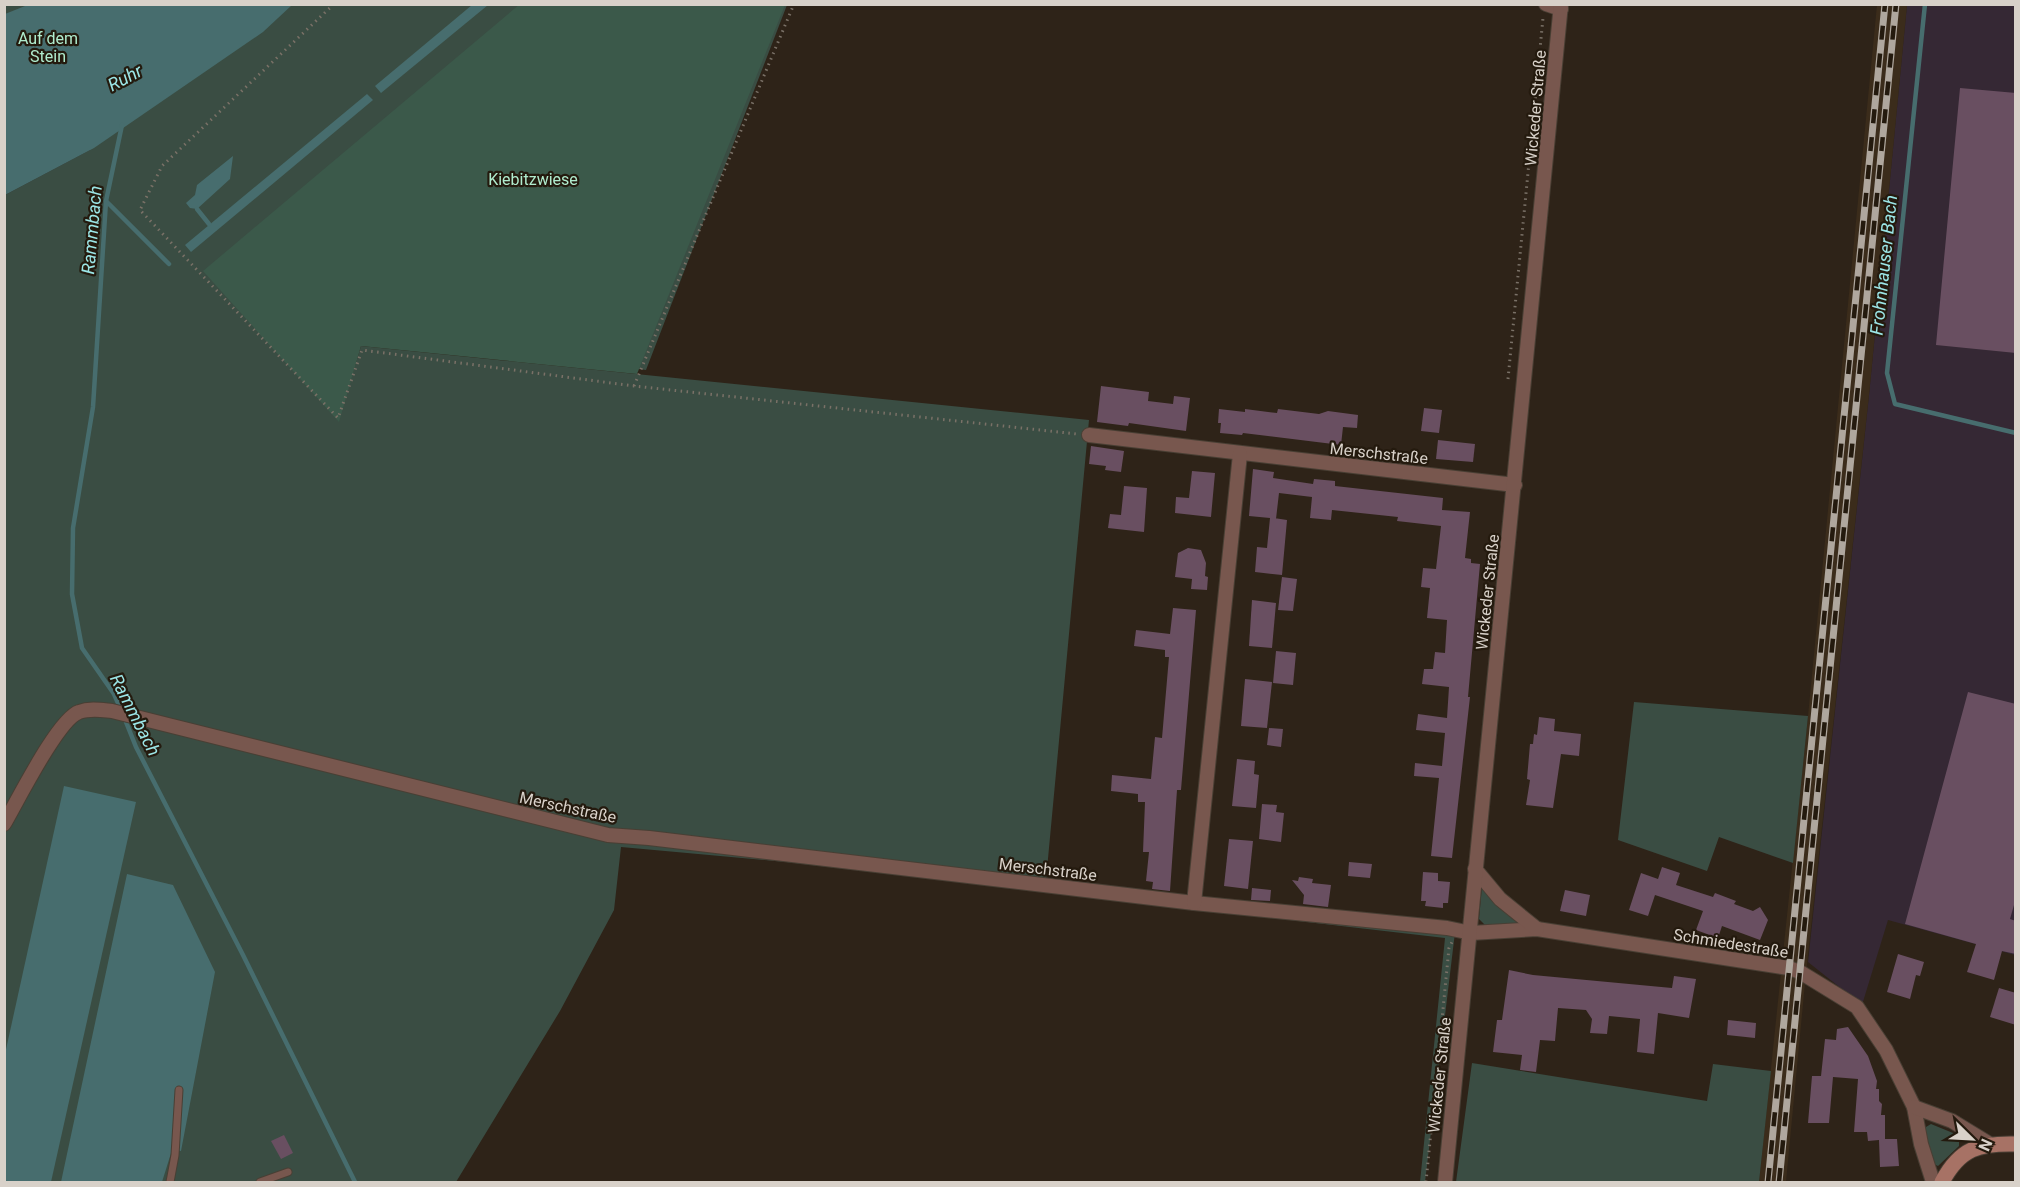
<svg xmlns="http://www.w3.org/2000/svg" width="2020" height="1187" font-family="Roboto,sans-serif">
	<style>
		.industrial { fill: #352834 }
		.built { fill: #3b2c1b }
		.green { fill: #3a4d43 }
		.forest { fill: #3b594a }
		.water { fill: #476d6e }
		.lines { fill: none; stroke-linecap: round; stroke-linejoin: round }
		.stream { stroke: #476d6e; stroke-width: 4.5 }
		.building { fill: #694f61 }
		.service-casing { stroke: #493f34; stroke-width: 9 }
		.minor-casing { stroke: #493f34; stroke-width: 16 }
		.secondary-casing { stroke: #493f34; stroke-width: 17 }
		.path { stroke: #7a7167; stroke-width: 3; stroke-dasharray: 1.5 4.5; stroke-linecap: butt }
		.service { stroke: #78574e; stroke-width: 7 }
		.minor { stroke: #78574e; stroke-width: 14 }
		.secondary { stroke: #a77265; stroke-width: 15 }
		.rail-casing { stroke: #afa79e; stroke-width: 7 }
		.rail { stroke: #241a0e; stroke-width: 4.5; stroke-dasharray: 14; stroke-linecap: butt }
		.labels { text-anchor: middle; stroke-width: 4.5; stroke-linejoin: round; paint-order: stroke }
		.park-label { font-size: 16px; fill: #b0ecce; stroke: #241a0e }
		.street-label { font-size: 16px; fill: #d8d1c9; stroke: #241a0e }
		.water-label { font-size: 18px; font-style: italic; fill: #9ce6e7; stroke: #241a0e }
	</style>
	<rect width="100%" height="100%" fill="#2e2318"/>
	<path class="industrial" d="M 1907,5 L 2015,5 L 2015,955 L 1888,920 L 1862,1005 L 1808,962 L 1869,395 Z"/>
	<path class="built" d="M 1877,5 L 1907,5 L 1869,395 L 1805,983 L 1786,1182 L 1759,1182 L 1808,716 Z"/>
	<g class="green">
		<path d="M 4,5 L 787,5 L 646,370 L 357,332 L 340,415 L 361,346 L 1089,420 L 1046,880 L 1456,924 L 1425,1182 L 1420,1182 L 1445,938 L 786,862 L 621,847 L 614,910 L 560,1011 L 456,1182 L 5,1182 L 5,195 L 90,150 L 5,114 Z"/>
		<path d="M 1634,702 L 1808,716 L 1793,863 L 1719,837 L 1707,871 L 1618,840 Z"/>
		<path d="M 1482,886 L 1517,920 L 1516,924 L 1486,926 L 1479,919 Z"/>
		<path d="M 1472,1063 L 1707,1101 L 1713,1064 L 1771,1071 L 1759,1182 L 1456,1182 Z"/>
		<path d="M 1931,1124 L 1953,1133 L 1959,1138 L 1959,1146 L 1938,1166 L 1934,1164 L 1924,1132 L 1926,1127 Z"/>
	</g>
	<path class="forest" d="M 520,4 L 785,5 L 637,374 L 361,346 L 339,422 L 203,271 Z"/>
	<g class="water">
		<path d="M 30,4 L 292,4 L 292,5 L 263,32 L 94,148 L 5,195 L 5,14 Z"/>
		<path d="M 472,5 L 488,5 L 381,93 L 375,86 Z"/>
		<path d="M 367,94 L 373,100 L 191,252 L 185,245 Z"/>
		<path d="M 233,156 L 230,179 L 197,209 L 190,208 L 186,203 L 195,195 L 197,185 Z"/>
		<path d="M 64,786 L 136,802 L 51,1182 L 5,1182 L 5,1054 Z"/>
		<path d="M 127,874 L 173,885 L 215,972 L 181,1151 L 172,1150 L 162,1182 L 61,1182 Z"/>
	</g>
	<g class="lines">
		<g class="stream">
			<path d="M 1925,4 L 1887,373 L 1895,404 L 2016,433"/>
			<path d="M 106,201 L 169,264"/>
			<path d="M 197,209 L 209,224"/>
			<path d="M 121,710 L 114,694 L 82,648 L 72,594 L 73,528 L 93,407 L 106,201 L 122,125"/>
			<path d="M 124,717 L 136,747 L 243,955 L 355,1182"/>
		</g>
	</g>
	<g class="building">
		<path d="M 1960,88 L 2016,93 L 2016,353 L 1936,345 Z"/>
		<path d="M 1101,386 L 1149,392 L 1148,401 L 1173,404 L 1174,396 L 1190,398 L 1186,431 L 1129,423 L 1128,426 L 1097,422 Z"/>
		<path d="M 1424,408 L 1442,410 L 1439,433 L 1421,431 Z"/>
		<path d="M 1219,409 L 1245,412 L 1245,409 L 1277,413 L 1278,409 L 1319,414 L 1328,411 L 1358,415 L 1357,428 L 1343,427 L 1341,445 L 1243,433 L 1242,435 L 1220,433 L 1221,423 L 1218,423 Z"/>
		<path d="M 1438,440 L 1475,444 L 1473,462 L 1436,459 Z"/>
		<path d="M 1091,446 L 1124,451 L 1121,472 L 1105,470 L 1106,466 L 1089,464 Z"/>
		<path d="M 1253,469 L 1274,472 L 1273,478 L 1313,484 L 1314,479 L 1335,481 L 1335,486 L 1443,498 L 1442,510 L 1470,512 L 1465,558 L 1471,559 L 1471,563 L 1480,564 L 1468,697 L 1470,697 L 1452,858 L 1431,856 L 1439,778 L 1414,776 L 1415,763 L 1442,766 L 1445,733 L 1416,730 L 1418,714 L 1447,718 L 1449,687 L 1422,684 L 1424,669 L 1433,669 L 1435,652 L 1445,653 L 1447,620 L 1427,618 L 1430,588 L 1421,587 L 1423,568 L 1436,569 L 1441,526 L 1397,521 L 1398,517 L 1332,510 L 1331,520 L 1310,518 L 1312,497 L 1279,493 L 1276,519 L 1274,518 L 1287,520 L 1282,575 L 1255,572 L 1257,547 L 1267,548 L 1270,518 L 1249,516 Z"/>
		<path d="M 1192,471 L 1215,473 L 1211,517 L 1175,513 L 1176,497 L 1189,498 Z"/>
		<path d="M 1124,486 L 1147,488 L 1144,532 L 1108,528 L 1110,514 L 1121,515 Z"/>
		<path d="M 1188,548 L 1201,550 L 1206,563 L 1205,576 L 1208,577 L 1207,590 L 1191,589 L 1192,579 L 1175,577 L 1178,553 Z"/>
		<path d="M 1282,577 L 1297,579 L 1293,611 L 1278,610 Z"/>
		<path d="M 1252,600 L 1276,603 L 1272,648 L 1249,646 Z"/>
		<path d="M 1173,608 L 1196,610 L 1181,790 L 1177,790 L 1170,891 L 1152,889 L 1153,882 L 1146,881 L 1149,852 L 1143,852 L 1145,802 L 1138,802 L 1138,794 L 1111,791 L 1112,775 L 1151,779 L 1155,737 L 1162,738 L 1169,657 L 1165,657 L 1165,650 L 1134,646 L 1136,630 L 1170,634 Z"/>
		<path d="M 1276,651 L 1296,653 L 1293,685 L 1273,683 Z"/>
		<path d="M 1245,679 L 1272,682 L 1267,728 L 1241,726 Z"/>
		<path d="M 1968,692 L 2016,704 L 2016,898 L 2010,919 L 2016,921 L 2016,954 L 2002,951 L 1994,980 L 1967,972 L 1976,944 L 1905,924 Z"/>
		<path d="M 1539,717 L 1555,719 L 1554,731 L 1581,734 L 1579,756 L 1561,754 L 1553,808 L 1526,805 L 1530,780 L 1527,779 L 1530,744 L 1533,744 L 1534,734 L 1537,735 Z"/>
		<path d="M 1269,728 L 1283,729 L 1281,747 L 1267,745 Z"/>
		<path d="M 1237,759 L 1255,761 L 1254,774 L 1259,775 L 1256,808 L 1232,806 Z"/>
		<path d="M 1262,804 L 1277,805 L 1276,812 L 1284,813 L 1281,842 L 1259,839 Z"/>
		<path d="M 1229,839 L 1253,841 L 1248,889 L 1224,886 Z"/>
		<path d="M 1349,862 L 1372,864 L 1370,878 L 1348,876 Z"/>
		<path d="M 1662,867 L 1680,873 L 1676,885 L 1713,897 L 1715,893 L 1736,901 L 1734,904 L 1753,911 L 1760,907 L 1768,920 L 1760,940 L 1722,926 L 1718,938 L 1696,930 L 1703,911 L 1655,895 L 1648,916 L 1629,910 L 1641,873 L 1658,879 Z"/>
		<path d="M 1423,872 L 1438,873 L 1438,881 L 1450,882 L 1448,903 L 1443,903 L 1443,908 L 1425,906 L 1426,901 L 1421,901 Z"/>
		<path d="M 1299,877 L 1313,879 L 1312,883 L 1331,885 L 1328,907 L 1303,904 L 1304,895 L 1292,880 L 1298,881 Z"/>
		<path d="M 1252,888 L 1271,890 L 1270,901 L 1251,900 Z"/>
		<path d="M 1565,890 L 1590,895 L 1586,916 L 1560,911 Z"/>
		<path d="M 1898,954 L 1924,962 L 1920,976 L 1916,975 L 1910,999 L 1887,992 Z"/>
		<path d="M 1509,970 L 1533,975 L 1672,988 L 1674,976 L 1696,979 L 1689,1018 L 1658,1013 L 1654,1054 L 1637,1052 L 1640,1019 L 1609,1016 L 1607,1034 L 1590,1033 L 1592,1019 L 1586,1010 L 1558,1008 L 1555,1041 L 1540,1040 L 1536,1072 L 1520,1070 L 1522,1055 L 1493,1052 L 1497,1020 L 1502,1020 Z"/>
		<path d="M 1999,988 L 2016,993 L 2016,1025 L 1990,1017 Z"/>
		<path d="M 1728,1020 L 1756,1023 L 1755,1038 L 1727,1035 Z"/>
		<path d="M 1848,1027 L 1868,1056 L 1877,1081 L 1876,1089 L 1879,1089 L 1879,1101 L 1882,1104 L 1881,1115 L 1885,1115 L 1885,1139 L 1897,1139 L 1899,1166 L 1880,1167 L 1879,1140 L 1868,1141 L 1867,1132 L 1854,1132 L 1858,1079 L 1833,1077 L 1829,1123 L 1808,1123 L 1812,1076 L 1821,1076 L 1825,1039 L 1836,1040 L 1837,1029 Z"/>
		<path d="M 284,1135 L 293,1153 L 281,1159 L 271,1141 Z"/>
	</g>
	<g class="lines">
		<defs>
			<g id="service">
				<path d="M 170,1182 L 175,1155 L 179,1090"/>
				<path d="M 260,1182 L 288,1172"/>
			</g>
			<g id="minor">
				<path d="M 1546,4 L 1561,9"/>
				<path d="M 1089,435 L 1515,485"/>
				<path d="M 4,824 C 17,802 58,719 79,712 C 90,708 101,710 112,711 L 608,835 L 649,838 L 1194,903 L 1447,928 L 1471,933 L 1537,929 L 1789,968 L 1800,972 L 1857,1007 L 1886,1050 L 1914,1107 L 1921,1144 L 1933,1182"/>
				<path d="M 1475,869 L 1500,899 L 1537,929"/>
				<path d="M 1194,903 L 1240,454"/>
				<path d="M 1914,1107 L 1952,1121 L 1988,1143"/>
				<path d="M 1445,1182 L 1561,4"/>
			</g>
			<path id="secondary" d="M 1942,1182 C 1960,1148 1979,1143 2016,1144"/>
		</defs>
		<use href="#service" class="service-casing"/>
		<use href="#minor" class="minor-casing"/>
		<use href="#secondary" class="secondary-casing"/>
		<g class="path">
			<path d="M 334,4 L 162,166 L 140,210 L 338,418 L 362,350 L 634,386 L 1077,434"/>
			<path d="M 1508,379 L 1543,18"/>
			<path d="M 634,386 L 794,4"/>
			<path d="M 1426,1182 L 1449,948 L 1452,942"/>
		</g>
		<use href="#service" class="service"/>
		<use href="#minor" class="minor"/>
		<use href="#secondary" class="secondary"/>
		<defs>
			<g id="rail">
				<path d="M 1768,1182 L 1885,4"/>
				<path d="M 1779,1182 L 1896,4"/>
			</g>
		</defs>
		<use href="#rail" class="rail-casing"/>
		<use href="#rail" class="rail"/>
	</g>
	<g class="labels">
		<g class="park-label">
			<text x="48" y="44">Auf dem<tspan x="48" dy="18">Stein</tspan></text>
			<text x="533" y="185">Kiebitzwiese</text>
		</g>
		<g class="street-label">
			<text transform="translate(1535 108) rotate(-85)" y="6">Wickeder Straße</text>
			<text transform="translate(1379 453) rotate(6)" y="6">Merschstraße</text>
			<text transform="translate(1487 592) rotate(-84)" y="6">Wickeder Straße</text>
			<text transform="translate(568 807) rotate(12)" y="6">Merschstraße</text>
			<text transform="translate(1048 869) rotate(7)" y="6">Merschstraße</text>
			<text transform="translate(1731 943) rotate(9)" y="6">Schmiedestraße</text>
			<text transform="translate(1439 1075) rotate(-84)" y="6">Wickeder Straße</text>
		</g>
		<g class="water-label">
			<text transform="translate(125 78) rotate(-28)" y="6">Ruhr</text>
			<text transform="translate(92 230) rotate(-85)" y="6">Rammbach</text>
			<text transform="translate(1884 265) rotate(-84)" y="6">Frohnhauser Bach</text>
			<text transform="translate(135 715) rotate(63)" y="6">Rammbach</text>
		</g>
	</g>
	<rect width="2020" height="1187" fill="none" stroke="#d8d1c9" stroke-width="12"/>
	<g transform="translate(1972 1139) rotate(114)" stroke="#241a0e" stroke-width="4.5" paint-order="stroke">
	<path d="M0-4.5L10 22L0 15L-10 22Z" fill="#d8d1c9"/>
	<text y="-9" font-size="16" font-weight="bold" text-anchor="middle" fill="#d8d1c9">N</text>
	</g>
</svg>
